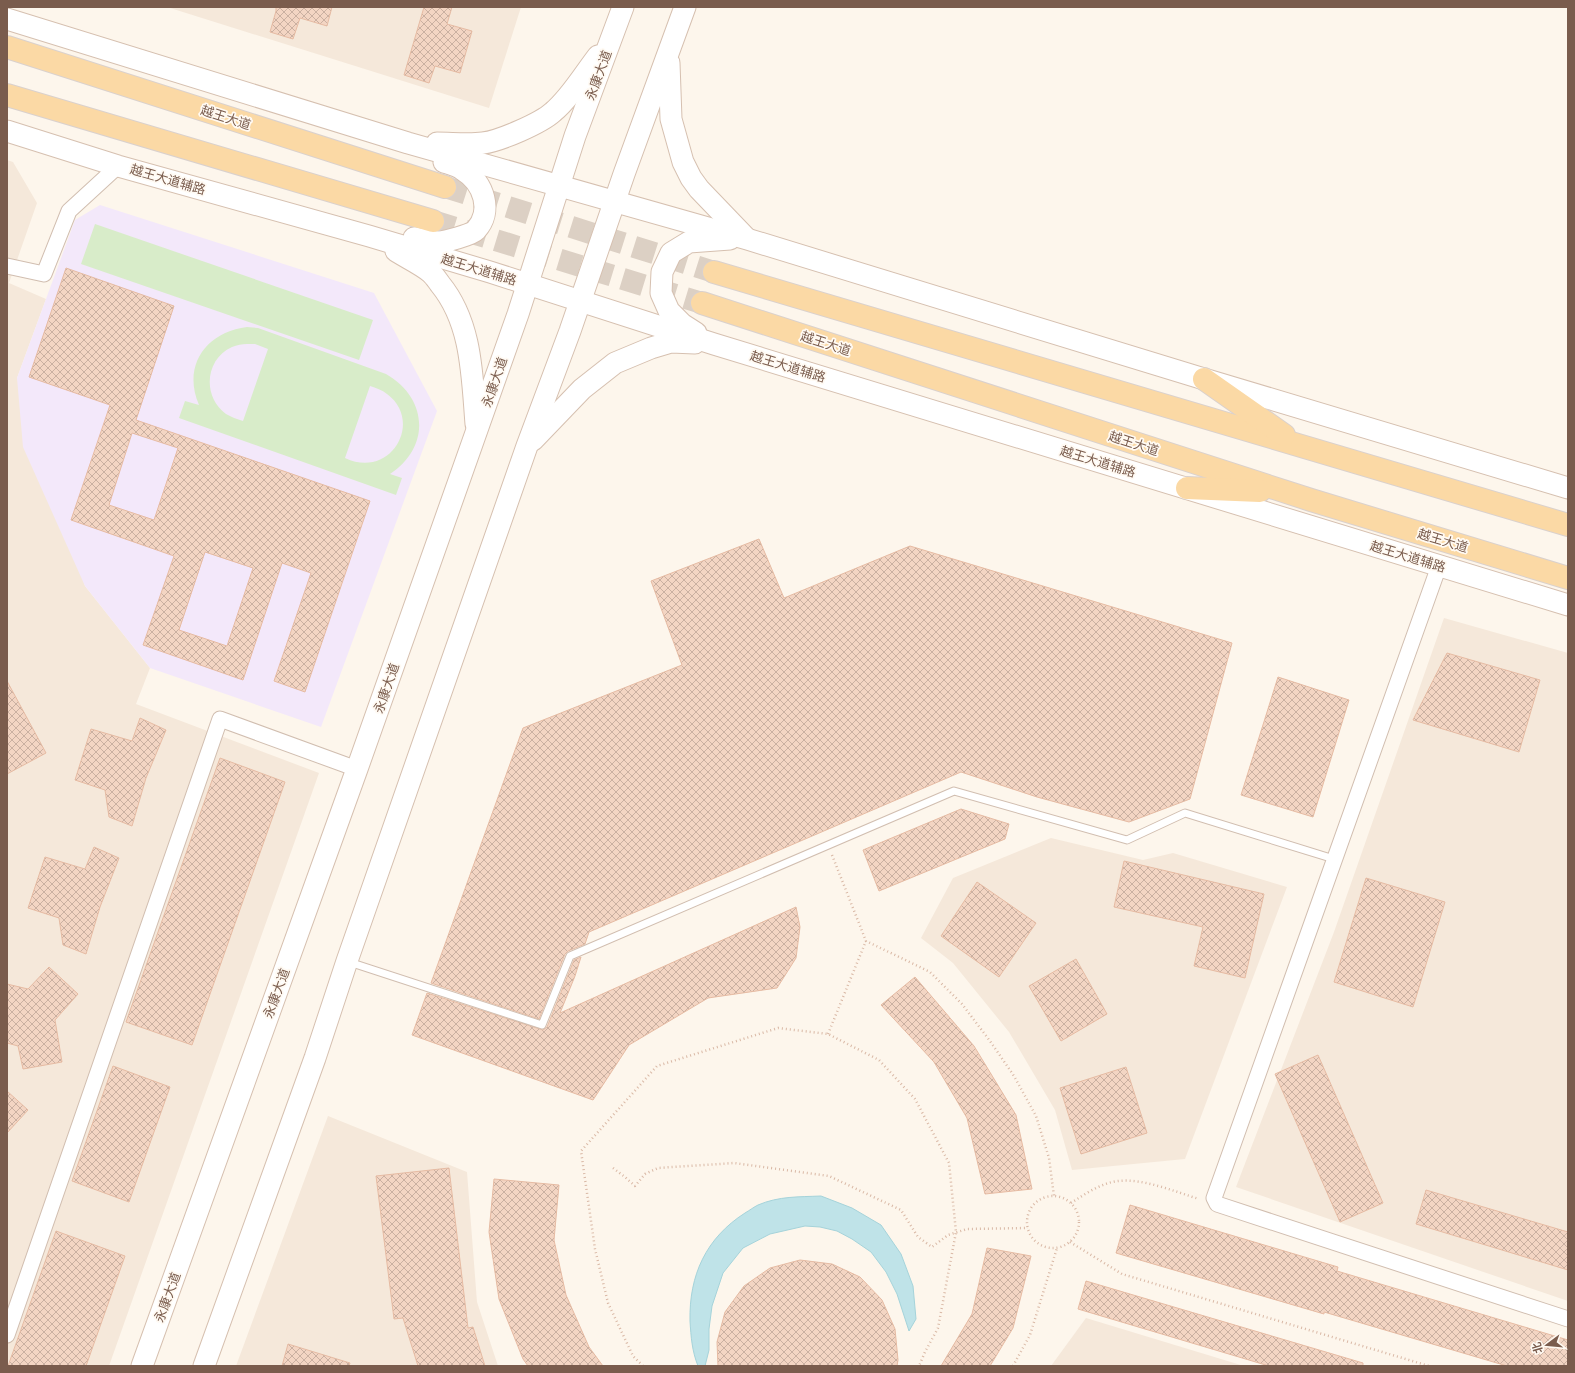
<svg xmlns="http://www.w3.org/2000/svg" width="1575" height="1373" font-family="Overpass,'Noto Sans SC',sans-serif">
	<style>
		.residential { fill: #f5e8da }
		.education { fill: #f3e8fa }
		.green { fill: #d8ecc9; fill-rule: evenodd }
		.water { fill: #bfe3e8; stroke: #a5d3da }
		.building { fill: url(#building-cross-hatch); stroke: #e6bba3; fill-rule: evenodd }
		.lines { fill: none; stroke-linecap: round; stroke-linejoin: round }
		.primary-tunnel { stroke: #dcd0c4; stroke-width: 22; stroke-dasharray: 22 11; stroke-linecap: butt }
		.service-casing { stroke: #d1beb0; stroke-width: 9 }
		.minor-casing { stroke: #d1beb0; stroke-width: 17 }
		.secondary-casing { stroke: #d6c0b0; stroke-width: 23 }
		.primary-casing { stroke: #dad1cd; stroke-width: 24 }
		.path { stroke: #d9b8a5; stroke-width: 2.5; stroke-dasharray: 1 3; stroke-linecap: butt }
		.service { stroke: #fff; stroke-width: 7 }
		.minor { stroke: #fff; stroke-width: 15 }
		.secondary { stroke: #fff; stroke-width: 21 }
		.primary { stroke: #fbd9a5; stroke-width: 22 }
		.labels { text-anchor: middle; stroke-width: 3.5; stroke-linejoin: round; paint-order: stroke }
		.street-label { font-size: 13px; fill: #7a5c4d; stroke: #fffaf3 }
	</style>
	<defs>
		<pattern id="building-cross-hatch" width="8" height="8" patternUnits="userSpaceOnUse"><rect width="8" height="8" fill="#f3d5c3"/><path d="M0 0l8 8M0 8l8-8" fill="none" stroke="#cab0a1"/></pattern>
	</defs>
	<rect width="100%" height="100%" fill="#fdf6ec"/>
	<g class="residential">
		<path d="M 167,7 L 521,7 L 489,108 Z"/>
		<path d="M 7,160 L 13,162 L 37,203 L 9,283 L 46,299 L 17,378 L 85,586 L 150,668 L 136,704 L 319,773 L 109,1366 L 7,1366 Z"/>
		<path d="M 1444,618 L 1568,653 L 1568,1301 L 1236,1187 L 1334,932 Z"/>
		<path d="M 1051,838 L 1143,860 L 1173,853 L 1287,887 L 1185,1159 L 1072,1170 L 1055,1110 L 1009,1032 L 953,963 L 921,938 L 953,878 Z"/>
		<path d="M 328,1116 L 467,1172 L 477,1302 L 498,1366 L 236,1366 Z"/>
		<path d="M 1086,1318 L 1244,1366 L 1051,1366 Z"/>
	</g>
	<path class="education" d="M 100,205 L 374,293 L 437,411 L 321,727 L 150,668 L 85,586 L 23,447 L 17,378 L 75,220 Z"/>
	<g class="green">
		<path d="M 95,224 L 373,320 L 359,360 L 81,264 Z"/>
		<path d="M 247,327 L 258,328 L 386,374 C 428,398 431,447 390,474 L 402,478 L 396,495 L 179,418 L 185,401 L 199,405 C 182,366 206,332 247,327 ZM 247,344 L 255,344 L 268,349 L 243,421 C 237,419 231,417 226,414 C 202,397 205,359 232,347 C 237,345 242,344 247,344 ZM 370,386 C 376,388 382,390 387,394 C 424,421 391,480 345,458 Z"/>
	</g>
	<path class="water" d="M 821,1196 L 852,1208 L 881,1225 L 901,1254 L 913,1286 L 916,1319 L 909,1331 L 897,1294 L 886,1272 L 871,1252 L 852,1239 L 837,1231 L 820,1227 L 805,1226 L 770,1234 L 743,1248 L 723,1273 L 712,1306 L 709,1329 L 709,1350 L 705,1366 L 698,1366 C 692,1351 691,1337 690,1321 C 689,1275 706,1238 745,1213 C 750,1210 754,1207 758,1205 C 779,1196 799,1197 821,1196 Z"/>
	<g class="building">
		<path d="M 276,7 L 332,7 L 327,26 L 300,18 L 293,39 L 270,32 L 276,11 Z"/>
		<path d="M 424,7 L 452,7 L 447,24 L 472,31 L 460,73 L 435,66 L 429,83 L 404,75 Z"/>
		<path d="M 66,268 L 174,306 L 136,420 L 370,501 L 305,692 L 274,681 L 311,573 L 282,563 L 243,680 L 143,645 L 174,556 L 71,520 L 110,405 L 29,377 ZM 132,433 L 178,448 L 154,520 L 109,505 ZM 205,552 L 253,568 L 227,646 L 179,630 Z"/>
		<path d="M 759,539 L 784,598 L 910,546 L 1232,643 L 1190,799 L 1129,822 L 1037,797 L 961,772 L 589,932 L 585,944 L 568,951 L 565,954 L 539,1019 L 431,983 L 523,728 L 682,665 L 651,581 Z"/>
		<path d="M 1447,653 L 1540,680 L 1519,752 L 1413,720 Z"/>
		<path d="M 1278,677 L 1349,700 L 1313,817 L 1241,795 Z"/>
		<path d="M 7,681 L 46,753 L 7,774 Z"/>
		<path d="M 140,718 L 166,730 L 146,778 L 132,826 L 109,817 L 105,790 L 75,780 L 91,729 L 132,741 Z"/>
		<path d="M 220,758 L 285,782 L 192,1045 L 126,1022 Z"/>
		<path d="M 961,809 L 1009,824 L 1005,839 L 879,891 L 863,850 Z"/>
		<path d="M 94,847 L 119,858 L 100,907 L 86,954 L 63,945 L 59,918 L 28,908 L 45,857 L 85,869 Z"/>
		<path d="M 1124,861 L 1264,894 L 1245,978 L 1194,966 L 1203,927 L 1114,907 Z"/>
		<path d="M 1366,878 L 1445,902 L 1413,1007 L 1334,982 Z"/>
		<path d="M 977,882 L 1036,923 L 999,977 L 941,936 Z"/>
		<path d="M 796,907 L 800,927 L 796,958 L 777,988 L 708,998 L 629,1045 L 593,1100 L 412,1035 L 427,993 L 543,1030 L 547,1027 L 574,960 L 581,957 L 575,976 L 560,1013 Z"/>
		<path d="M 1076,959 L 1107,1014 L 1061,1041 L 1029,986 Z"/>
		<path d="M 49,967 L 78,994 L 55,1020 L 62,1062 L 23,1069 L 18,1046 L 7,1043 L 7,984 L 28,989 Z"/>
		<path d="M 915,977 L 974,1046 L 1016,1115 L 1032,1189 L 985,1194 L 967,1118 L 934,1062 L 881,1005 Z"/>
		<path d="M 1318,1055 L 1383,1203 L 1340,1222 L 1275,1074 Z"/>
		<path d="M 113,1066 L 170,1087 L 129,1202 L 72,1181 Z"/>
		<path d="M 1126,1067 L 1147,1133 L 1081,1154 L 1060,1088 Z"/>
		<path d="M 7,1091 L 28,1110 L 7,1133 Z"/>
		<path d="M 449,1168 L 468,1328 L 473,1327 L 485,1366 L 418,1366 L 403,1318 L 394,1319 L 376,1176 Z"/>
		<path d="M 494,1179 L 559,1185 L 554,1240 L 566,1295 L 589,1347 L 603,1366 L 528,1366 L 523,1359 L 499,1299 L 489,1232 Z"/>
		<path d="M 1426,1190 L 1568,1232 L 1568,1270 L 1416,1224 Z"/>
		<path d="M 1130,1205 L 1338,1267 L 1337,1271 L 1568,1340 L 1568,1366 L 1507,1366 L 1324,1312 L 1324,1314 L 1116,1253 Z"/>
		<path d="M 56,1231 L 125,1256 L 86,1366 L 8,1366 Z"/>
		<path d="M 987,1248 L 1031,1256 L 1013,1328 L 990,1366 L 941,1366 L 972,1314 Z"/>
		<path d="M 800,1260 L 832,1264 L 860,1277 L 882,1300 L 895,1329 L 898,1360 L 897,1366 L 718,1366 L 717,1342 L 725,1312 L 744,1286 L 770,1268 Z"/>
		<path d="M 1086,1281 L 1363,1363 L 1363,1366 L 1269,1366 L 1078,1309 Z"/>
		<path d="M 288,1344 L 350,1363 L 349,1366 L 282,1366 Z"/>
	</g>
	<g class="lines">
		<g class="primary-tunnel">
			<path d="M 445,187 L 714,272"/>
			<path d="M 433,221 L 702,303"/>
		</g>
		<defs>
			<path id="service" d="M 349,962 L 542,1025 L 570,956 L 954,791 L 1127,840 L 1185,813 L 1334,859"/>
			<g id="minor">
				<path d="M 7,266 L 44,274 L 69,211 L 118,166"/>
				<path d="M 1439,566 L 1214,1198 L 1217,1204 L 1568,1319"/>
				<path d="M 7,1335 L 220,719 L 357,769"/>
			</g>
			<g id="secondary">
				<path d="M 7,19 L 408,143 L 747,239 L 1204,379 L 1568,488"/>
				<path d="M 669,63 L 671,119 L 683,162 L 691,178 L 699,189 L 746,238"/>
				<path d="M 7,131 L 118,166 L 369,236 L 490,272 L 714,344 L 1568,605"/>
				<path d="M 437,143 C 452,143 468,145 483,143 C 500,141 541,123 553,112 C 570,98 584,74 598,56"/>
				<path d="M 414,238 C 421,239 430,242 438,242 C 445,242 471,235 476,230 C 493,211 484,183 463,170 C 458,166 450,164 444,162"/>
				<path d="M 396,251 C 407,258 420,264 430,272 C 434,275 437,280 440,284 C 472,323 472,375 476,424"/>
				<path d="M 696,333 L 682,324 L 669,311 L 661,293 L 662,272 L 671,253 L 689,242 L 730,239"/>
				<path d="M 533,440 L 582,389 L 615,363 L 651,348 L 671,342 L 695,343"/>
				<path d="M 142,1366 L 357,769 L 518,314 L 575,136 L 623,7"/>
				<path d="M 204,1366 L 315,1058 L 347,961 L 527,446 L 570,331 L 624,174 L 685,7"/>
			</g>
			<g id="primary">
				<path d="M 7,47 L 445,187"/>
				<path d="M 7,95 L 433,221"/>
				<path d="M 714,272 L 1568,525"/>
				<path d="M 702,303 L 1311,500 L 1568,578"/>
				<path d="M 1204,379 L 1284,435"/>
				<path d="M 1187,488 L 1260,491"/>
			</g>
		</defs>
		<use href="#service" class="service-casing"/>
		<use href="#minor" class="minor-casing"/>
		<use href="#secondary" class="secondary-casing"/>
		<use href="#primary" class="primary-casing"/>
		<g class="path">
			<path d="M 832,855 L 866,941 L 930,972 L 962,1004 L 990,1041 L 1014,1076 L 1036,1116 L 1049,1158 L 1054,1196"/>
			<path d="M 828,1034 L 866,941"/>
			<path d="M 613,1168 L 625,1177 L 635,1186 L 645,1174 L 658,1168 L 734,1163 L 829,1176 L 901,1210 L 918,1237 L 932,1247 L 948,1235 L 967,1229 L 1028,1228"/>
			<circle cx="1053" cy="1222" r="26"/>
			<path d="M 1071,1203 C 1085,1194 1101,1183 1118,1181 C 1143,1178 1176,1192 1199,1199"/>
			<path d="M 1070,1242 L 1122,1274 L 1429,1366"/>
			<path d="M 643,1366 L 633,1356 L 608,1303 L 595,1249 L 581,1151 L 657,1066 L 778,1028 L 828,1034 L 879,1060 L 915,1099 L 949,1163 L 956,1232 L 938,1328 L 925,1352 L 919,1366"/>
			<path d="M 1013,1366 L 1030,1335 L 1057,1248"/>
		</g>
		<use href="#service" class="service"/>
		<use href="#minor" class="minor"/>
		<use href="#secondary" class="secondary"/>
		<use href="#primary" class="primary"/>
	</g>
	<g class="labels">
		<g class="street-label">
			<text transform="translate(598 75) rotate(-70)" y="5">永康大道</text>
			<text transform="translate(226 117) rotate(18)" y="5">越王大道</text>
			<text transform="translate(168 179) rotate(16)" y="5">越王大道辅路</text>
			<text transform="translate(479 269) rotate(17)" y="5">越王大道辅路</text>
			<text transform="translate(826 343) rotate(18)" y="5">越王大道</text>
			<text transform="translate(788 366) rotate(17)" y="5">越王大道辅路</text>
			<text transform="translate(494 382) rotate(-71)" y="5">永康大道</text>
			<text transform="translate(1134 443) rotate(18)" y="5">越王大道</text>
			<text transform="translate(1098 461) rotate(17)" y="5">越王大道辅路</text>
			<text transform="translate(1443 540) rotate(17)" y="5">越王大道</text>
			<text transform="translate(1408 556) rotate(17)" y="5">越王大道辅路</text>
			<text transform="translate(386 688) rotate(-71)" y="5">永康大道</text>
			<text transform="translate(276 993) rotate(-70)" y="5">永康大道</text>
			<text transform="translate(167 1297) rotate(-70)" y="5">永康大道</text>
		</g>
	</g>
	<rect width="1575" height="1373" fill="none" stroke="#7a5c4d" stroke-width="16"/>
	<g transform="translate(1547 1345) rotate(254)" stroke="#fffaf3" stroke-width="3" paint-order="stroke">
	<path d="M0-3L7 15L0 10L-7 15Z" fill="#7a5c4d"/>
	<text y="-6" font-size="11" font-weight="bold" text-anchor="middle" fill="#7a5c4d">北</text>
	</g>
</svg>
